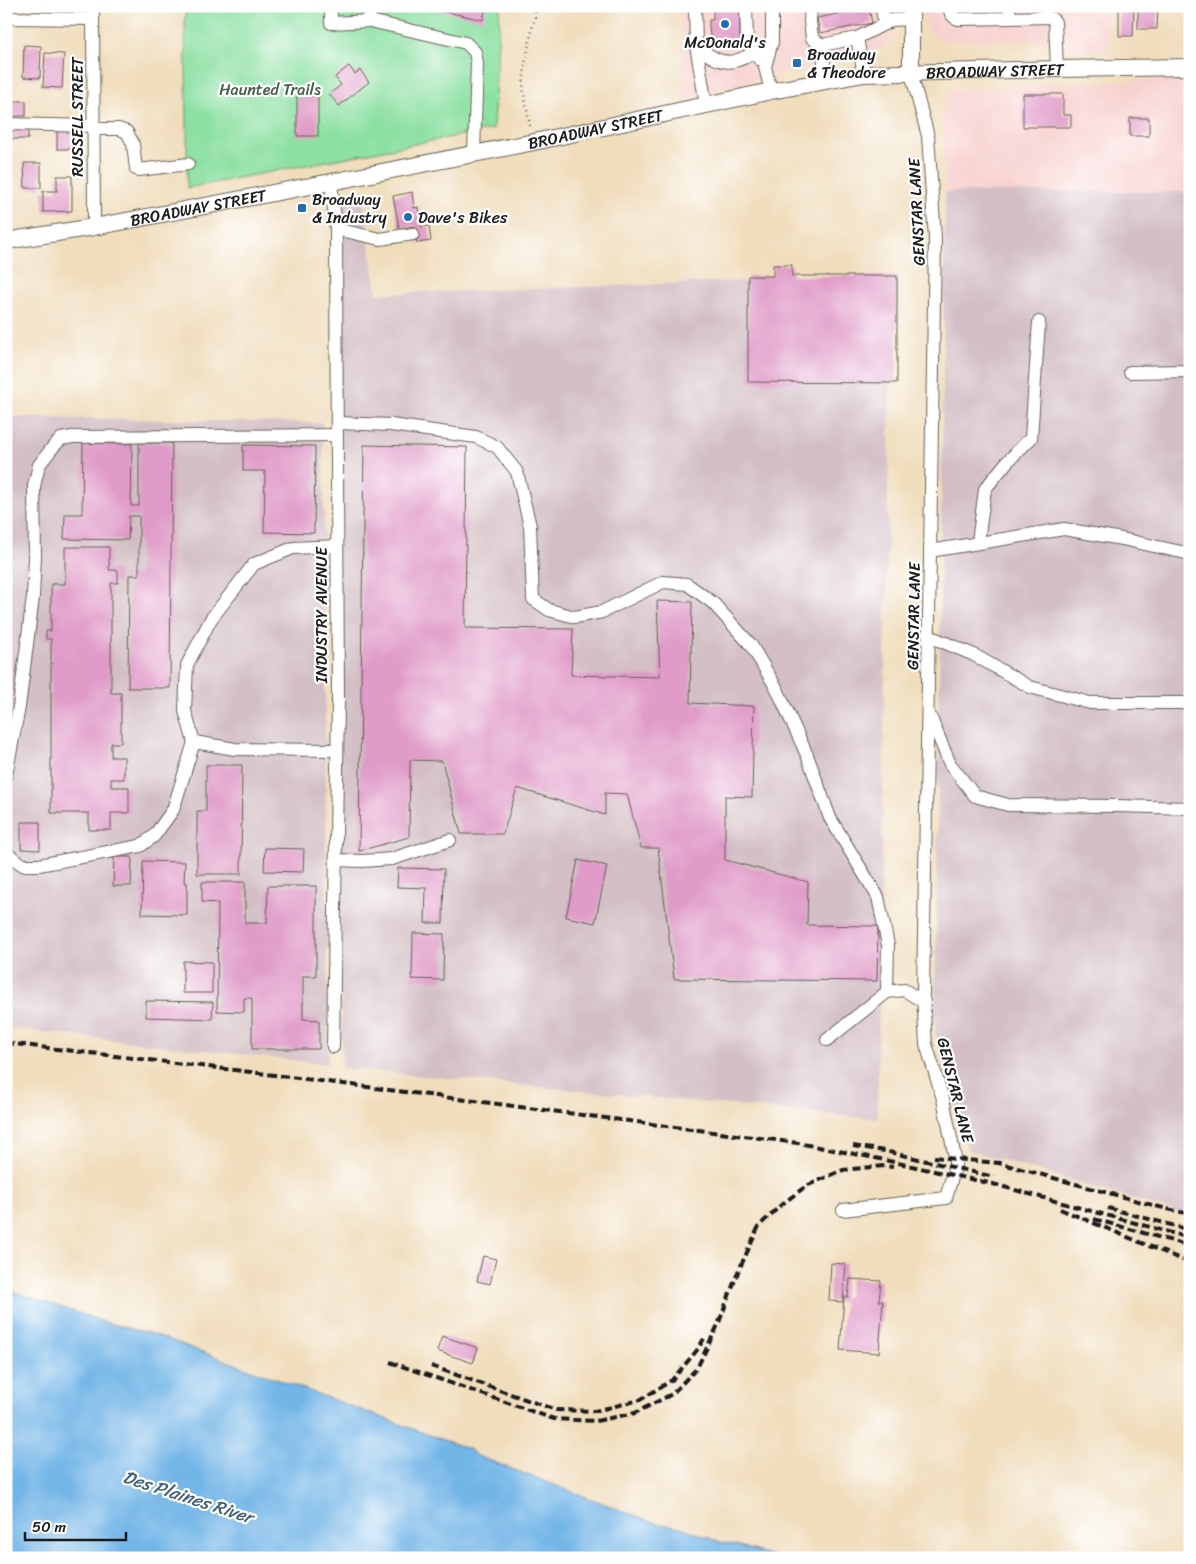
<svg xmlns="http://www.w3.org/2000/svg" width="1196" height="1564" viewBox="0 0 1196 1564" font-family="Sriracha,sans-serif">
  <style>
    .built { fill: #f7d0ce }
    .industrial { fill: #d2bec4 }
    .green { fill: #8ce0a2; stroke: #547e5f }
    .water { fill: #72b5e7; stroke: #476882 }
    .building { fill: #e09bc8 }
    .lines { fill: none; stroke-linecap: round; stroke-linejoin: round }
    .minor-casing { stroke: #666054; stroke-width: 14 }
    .major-casing { stroke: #666054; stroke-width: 18 }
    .path { stroke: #666054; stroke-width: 2.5; stroke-dasharray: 1 4; stroke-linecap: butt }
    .minor { stroke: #fff; stroke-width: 12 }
    .major { stroke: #fff; stroke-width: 16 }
    .rail { stroke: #1c1c1c; stroke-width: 4; stroke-dasharray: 8 4; stroke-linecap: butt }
    .poi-dot { fill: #1f6fb2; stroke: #fff; stroke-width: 2 }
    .labels { text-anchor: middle; stroke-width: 4.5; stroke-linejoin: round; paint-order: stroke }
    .poi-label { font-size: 16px; fill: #1c1c1c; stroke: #fff; text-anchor: start }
    .street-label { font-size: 16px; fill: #1c1c1c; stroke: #fff }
    .park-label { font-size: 16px; fill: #43614b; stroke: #fff }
    .water-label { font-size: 18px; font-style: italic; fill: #436177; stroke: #fff }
  </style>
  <rect width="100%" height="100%" fill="#fff"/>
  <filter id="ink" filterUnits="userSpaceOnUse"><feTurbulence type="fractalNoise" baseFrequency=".02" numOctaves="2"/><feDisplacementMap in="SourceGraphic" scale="10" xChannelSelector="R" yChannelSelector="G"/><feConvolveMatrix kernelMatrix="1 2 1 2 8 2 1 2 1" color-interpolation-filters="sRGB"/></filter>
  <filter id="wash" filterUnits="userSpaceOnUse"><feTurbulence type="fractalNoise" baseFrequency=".0096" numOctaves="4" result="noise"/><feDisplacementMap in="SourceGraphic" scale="20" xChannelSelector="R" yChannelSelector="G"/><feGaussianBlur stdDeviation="1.12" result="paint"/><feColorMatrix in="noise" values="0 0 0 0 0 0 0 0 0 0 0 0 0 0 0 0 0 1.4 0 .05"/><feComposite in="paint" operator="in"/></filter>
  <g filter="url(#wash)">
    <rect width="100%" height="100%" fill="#f0ddbc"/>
    <g class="built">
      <polygon points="680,6 895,6 895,26 892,36 887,43 877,50 683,99"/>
      <polygon points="921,6 1107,6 1108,50 1068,49 1045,42 1029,41 945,41 937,38 928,29"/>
      <polygon points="1190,78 1190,192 945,192 943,110 946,98 952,90"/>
    </g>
    <g class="industrial">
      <polygon points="945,192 1190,192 1190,1216 968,1150 935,1033"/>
      <polygon points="363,200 377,294 892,276 877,1119 342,1068 334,207"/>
      <polygon points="6,417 323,423 328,1064 6,1028"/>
    </g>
    <polygon class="green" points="187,6 500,6 493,129 187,188 187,130 185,18"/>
    <polygon class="water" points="6,1289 108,1323 156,1335 471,1450 475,1455 655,1523 681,1527 720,1542 736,1545 780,1558 6,1558"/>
    <g id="blocks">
      <g class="building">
        <polygon points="420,6 486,6 483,20"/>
        <polygon points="713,6 740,6 740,46 713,46 713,36 710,36 709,27 709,20 713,20"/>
        <polygon points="1138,6 1158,6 1157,29 1138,29"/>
        <polygon points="1119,7 1134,8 1133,36 1119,36"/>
        <polygon points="869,8 872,23 820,33 817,18"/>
        <polygon points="24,45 41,46 40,78 23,77"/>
        <polygon points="6,46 10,47 10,80 6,80"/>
        <polygon points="45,53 64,54 62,88 43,87"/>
        <polygon points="349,66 355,74 360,70 369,82 339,106 329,94 341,85 335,77"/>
        <polygon points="1023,94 1063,94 1063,115 1071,115 1071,127 1023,127"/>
        <rect x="297" y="96" width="21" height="40"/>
        <rect x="13" y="101" width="13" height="15"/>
        <polygon points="6,102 11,102 10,118 6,118"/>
        <rect x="1130" y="118" width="19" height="18"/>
        <rect x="11" y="127" width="17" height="12"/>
        <polygon points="57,129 73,129 72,149 57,149"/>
        <polygon points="24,163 41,163 41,188 25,188"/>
        <polygon points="57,176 72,176 72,211 43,212 43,191 57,191"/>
        <polygon points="412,192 414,208 418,207 421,227 429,226 431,241 417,243 415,226 399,228 393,196"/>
        <polygon points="773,265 792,265 792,276 897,276 897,383 748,382 748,276 773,276"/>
        <polygon points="83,443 132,444 131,506 139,506 139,443 172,443 170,688 128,688 129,575 139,575 139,516 129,516 128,540 64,539 65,514 82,514"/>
        <polygon points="243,445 315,446 314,533 264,532 265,471 243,471"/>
        <polygon points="364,445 467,447 465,628 573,629 571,675 660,677 657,601 692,602 690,703 754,706 752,797 725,796 725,860 808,882 807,925 878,926 877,981 674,979 658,848 641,848 627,794 605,793 605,815 517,788 503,834 461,834 442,761 410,760 409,837 359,851"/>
        <polygon points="65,547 109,547 109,570 118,570 118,583 111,583 111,693 121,693 121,743 111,743 111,757 124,757 124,779 111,779 111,787 129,787 129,813 111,813 111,830 89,830 89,813 51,813 51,639 46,639 46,631 51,631 51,584 65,584"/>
        <polygon points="206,765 242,765 241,874 197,874 197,811 206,811"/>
        <polygon points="21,822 40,822 40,850 21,849"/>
        <polygon points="265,848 304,849 303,872 264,871"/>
        <polygon points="114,857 132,857 131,886 113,886"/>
        <polygon points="578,860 607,866 595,923 566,917"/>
        <polygon points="143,861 185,862 184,882 187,883 187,915 142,914"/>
        <polygon points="398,868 444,869 443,923 425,923 426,888 397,887"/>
        <polygon points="202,882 245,882 245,923 267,923 268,886 316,886 316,976 303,976 303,1019 319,1020 319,1049 252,1049 252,998 244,998 244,1012 217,1011 218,903 202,902"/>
        <polygon points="413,933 444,934 443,980 412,979"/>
        <polygon points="183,961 212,962 212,993 183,993"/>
        <polygon points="146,1001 213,1002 212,1019 146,1017"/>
        <polygon points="483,1256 496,1259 490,1284 477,1281"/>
        <polygon points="831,1263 846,1264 843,1302 829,1301"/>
        <polygon points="850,1279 881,1281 879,1301 883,1301 879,1353 840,1350 844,1297 848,1297"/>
        <polygon points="442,1336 478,1348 473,1363 437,1351"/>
      </g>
    </g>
  </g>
  <g filter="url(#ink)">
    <use href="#blocks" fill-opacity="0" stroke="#666054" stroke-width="1"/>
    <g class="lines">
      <g class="minor-casing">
        <g id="minor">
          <polyline points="93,6 94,227"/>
          <polyline points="331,6 331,23 370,21"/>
          <polyline points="369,6 370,21 466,43 475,52 477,63 474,153"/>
          <polyline points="695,6 696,45 706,105"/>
          <polyline points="746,6 747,42 759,59"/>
          <polyline points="811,6 810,21 812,38 822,45 826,81"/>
          <polyline points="881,6 885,24"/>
          <path d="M949,6C950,13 951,16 958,19L1010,18"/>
          <polyline points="1009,6 1010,18 1047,17 1051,18 1055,22 1057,69"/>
          <polyline points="6,18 93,19"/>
          <path d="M696,45C728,74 740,60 772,42"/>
          <polyline points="822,45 857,38"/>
          <polyline points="864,74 857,38 892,20 911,19"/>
          <polyline points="771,91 765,67 772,42 772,6"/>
          <polyline points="6,124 94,126"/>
          <polyline points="94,129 119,129 127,132 133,144 136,169 139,170 188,164"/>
          <polyline points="331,182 336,229 338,701 333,1047"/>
          <polyline points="336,229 380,239 413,234"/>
          <polyline points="1130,372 1190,371"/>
          <polyline points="337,423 391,425 476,437 497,447 517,472 530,526 533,599 549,610 575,617 602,612 663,582 687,584 713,603 751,645 777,689 807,755 830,818 878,897 888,945 887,992"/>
          <polyline points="978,542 985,489 1007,462 1031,438 1039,322"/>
          <polyline points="930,551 1064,529 1122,539 1190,554"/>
          <polyline points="929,636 974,655 1030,687 1090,703 1190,703"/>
          <polyline points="930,716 950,764 975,796 1008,805 1116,806 1190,808"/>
          <polyline points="337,750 235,749 194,742 185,711 187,665 211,619 254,564 293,548 337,546"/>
          <polyline points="6,775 19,707 33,597 35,557 34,486 39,465 53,447 61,439 72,437 337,435"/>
          <polyline points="6,853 23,865 39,865 140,846 154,836 173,810 194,742"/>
          <polyline points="336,860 362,861 392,859 450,840"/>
          <polyline points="827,1040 887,992 904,990 924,1002"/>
          <polyline points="843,1210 946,1198 955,1167 955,1158 943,1099 926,1044 923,996 935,238 928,136 911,73"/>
        </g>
      </g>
      <g class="major-casing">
        <g id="major">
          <polyline points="911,73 911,6"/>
          <path id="s1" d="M6,241L94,227L331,182L534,142L771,91L864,74L1057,69L1190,67"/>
        </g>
      </g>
      <polyline class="path" points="530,126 523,89 525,64 537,6"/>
      <use href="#minor" class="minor"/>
      <use href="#major" class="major"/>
      <g class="rail">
        <polyline points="6,1043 259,1073 798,1143 880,1159 993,1184 1190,1238"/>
        <polyline points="853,1146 885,1151 994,1177"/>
        <polyline points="934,1157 999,1163 1167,1209 1190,1214"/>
        <polyline points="1108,1208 1190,1230"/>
        <polyline points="1060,1209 1190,1263"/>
        <polyline points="1094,1219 1190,1246"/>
        <polyline points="390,1362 554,1419 596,1421 635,1413 672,1394 697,1368 718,1325 738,1272 759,1226 781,1205 806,1186 843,1170 883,1166 893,1167"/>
        <polyline points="431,1366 556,1410 595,1411 640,1400 672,1380 698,1349 705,1337"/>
      </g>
    </g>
  </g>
  <g class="poi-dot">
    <circle cx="725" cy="24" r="5"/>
    <rect x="792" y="58" width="10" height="10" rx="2.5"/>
    <rect x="297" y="203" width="10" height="10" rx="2.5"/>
    <circle cx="408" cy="217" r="5"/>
  </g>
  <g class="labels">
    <g class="poi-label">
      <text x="725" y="48" text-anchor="middle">McDonald's</text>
      <text x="807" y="60">Broadway<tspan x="807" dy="18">&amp; Theodore</tspan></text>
      <text x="312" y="205">Broadway<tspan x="312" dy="18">&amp; Industry</tspan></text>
      <text x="418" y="223">Dave's Bikes</text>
    </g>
    <g class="street-label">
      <text dy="6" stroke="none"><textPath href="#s1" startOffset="1005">BROADWAY STREET</textPath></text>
      <text transform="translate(77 117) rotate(-90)" y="6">RUSSELL STREET</text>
      <text dy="6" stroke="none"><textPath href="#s1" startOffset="600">BROADWAY STREET</textPath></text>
      <text dy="6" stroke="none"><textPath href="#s1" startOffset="195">BROADWAY STREET</textPath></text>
      <text transform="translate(916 212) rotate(-93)" y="6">GENSTAR LANE</text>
      <text transform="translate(321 615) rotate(-90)" y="6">INDUSTRY AVENUE</text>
      <text transform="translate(913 616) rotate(-89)" y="6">GENSTAR LANE</text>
      <text transform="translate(956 1090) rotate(76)" y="6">GENSTAR LANE</text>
    </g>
    <g class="park-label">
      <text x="270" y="95">Haunted Trails</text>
    </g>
    <g class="water-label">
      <text transform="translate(188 1497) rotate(18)" y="6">Des Plaines River</text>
    </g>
  </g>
  <rect width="1196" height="1564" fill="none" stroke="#fff" stroke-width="25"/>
  <path d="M25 1532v8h101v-8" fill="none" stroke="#1c1c1c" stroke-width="2.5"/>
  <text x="32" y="1532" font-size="15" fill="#1c1c1c" stroke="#ffffff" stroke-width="4" paint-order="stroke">50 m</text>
</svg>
